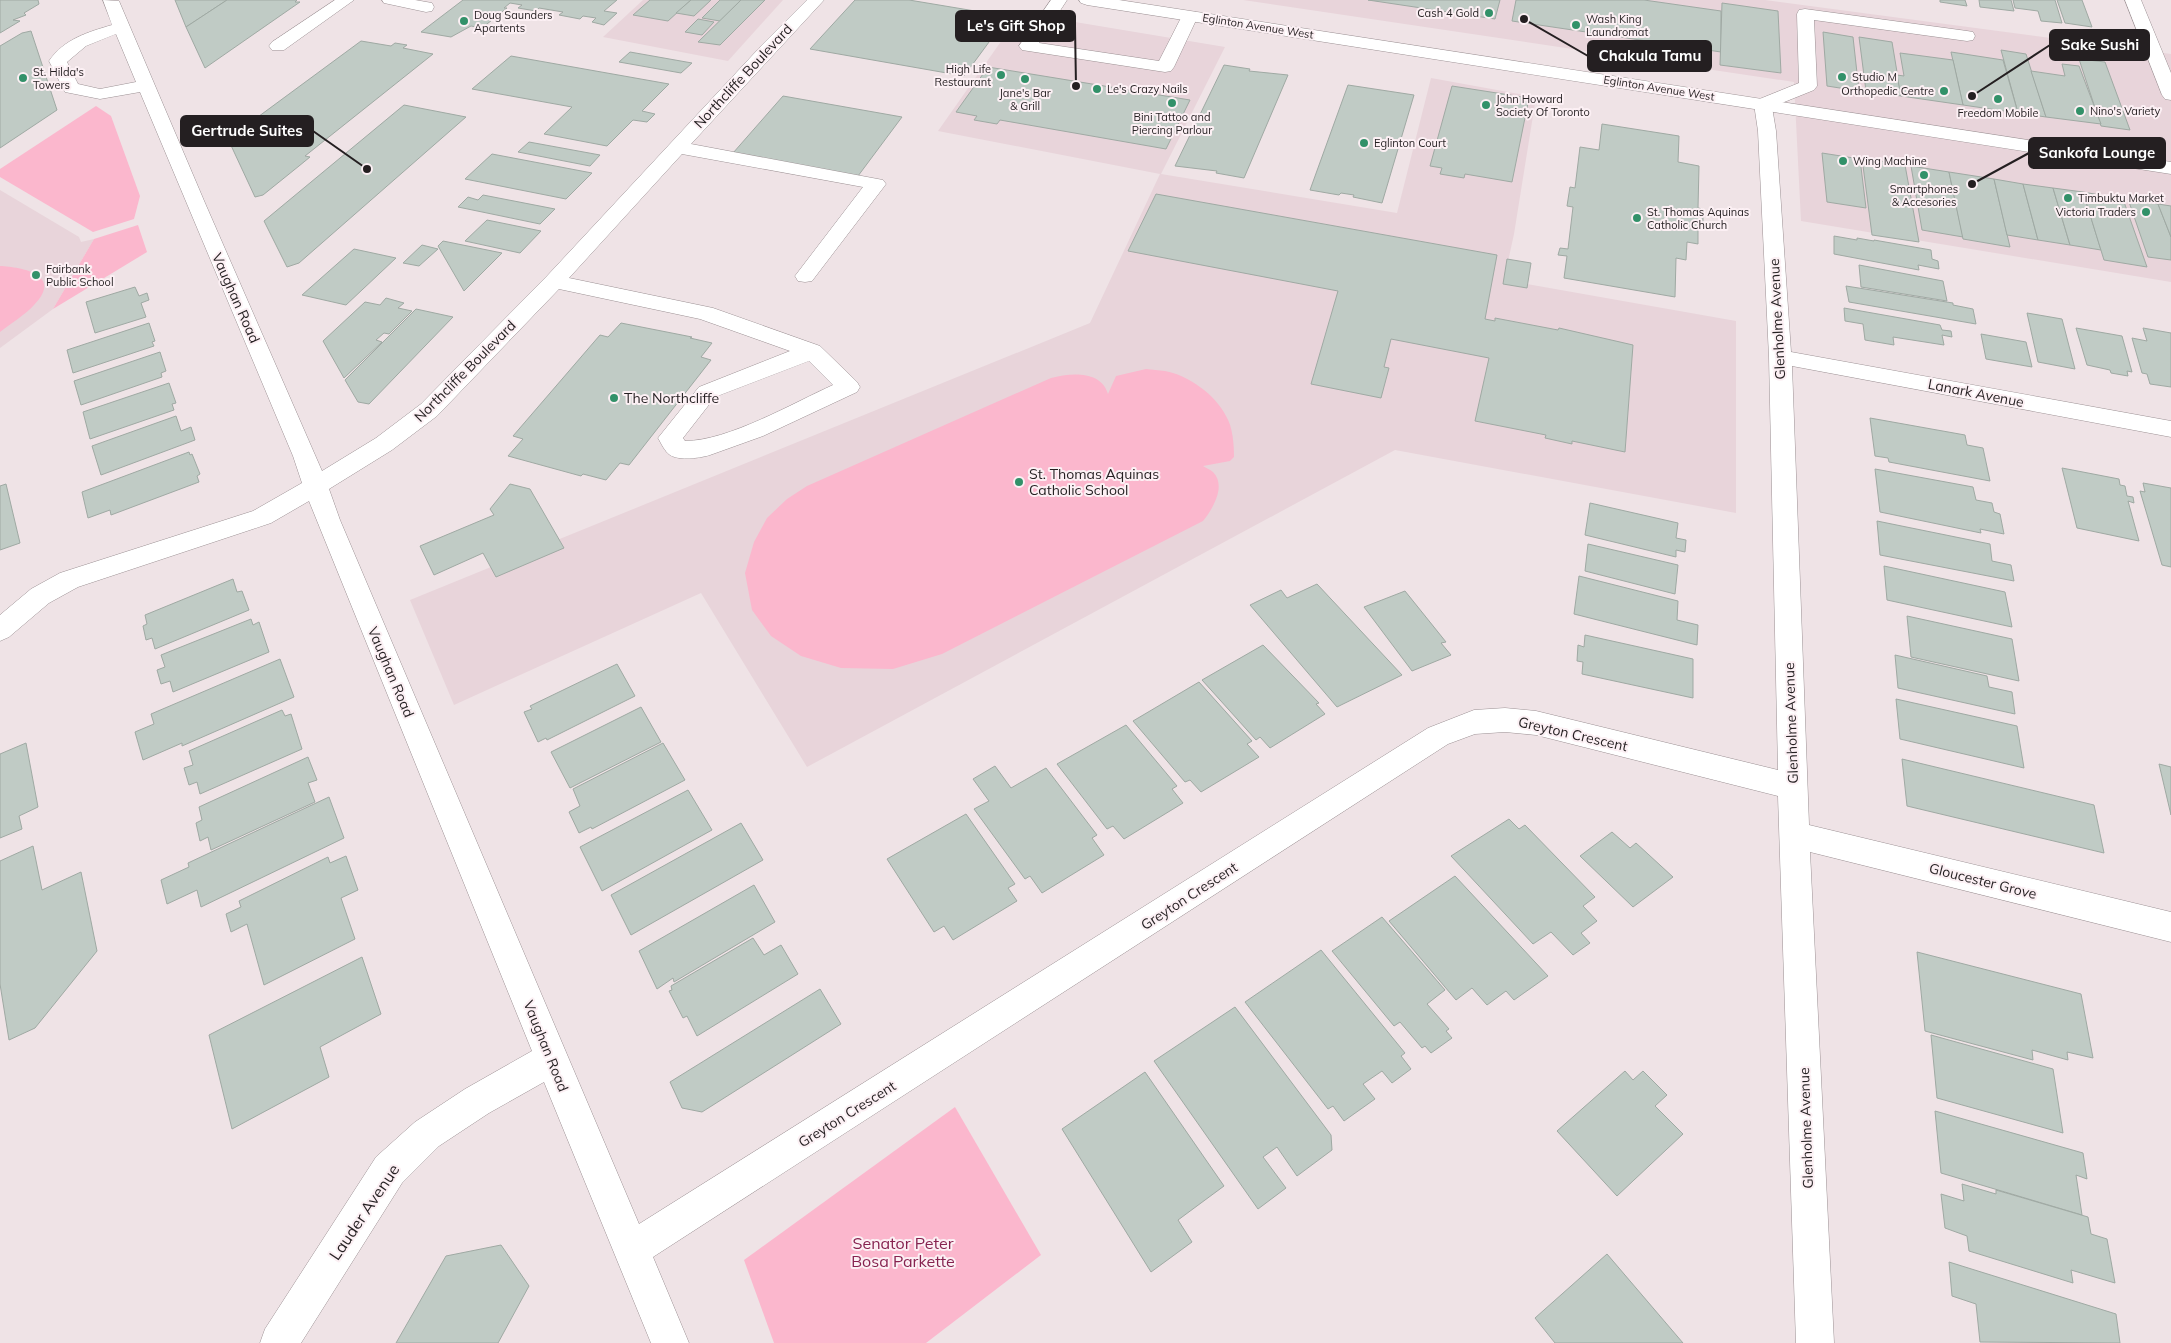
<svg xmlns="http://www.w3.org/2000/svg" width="2171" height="1343" viewBox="0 0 2171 1343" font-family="Mulish,sans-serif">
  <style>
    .built { fill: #e8d4da }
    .green { fill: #fbb7cd }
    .building { fill: #c0cbc5; stroke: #9fa9a3 }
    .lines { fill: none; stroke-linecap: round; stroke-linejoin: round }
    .minor-casing { stroke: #9c9194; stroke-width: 1 }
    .major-casing { stroke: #9c9194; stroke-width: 1 }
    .minor { fill: #fff; fill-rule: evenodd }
    .major { fill: #fff; fill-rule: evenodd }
    .poi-dot { fill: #329169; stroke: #fcf0f4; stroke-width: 2 }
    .labels { text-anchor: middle; stroke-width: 4; stroke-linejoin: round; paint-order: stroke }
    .far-poi-label { font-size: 11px; fill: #241f21; stroke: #fcf0f4; text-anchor: start }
    .far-street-label { font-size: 11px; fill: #241f21; stroke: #fcf0f4 }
    .street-label { font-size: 14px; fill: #241f21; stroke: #fcf0f4 }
    .poi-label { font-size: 14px; fill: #241f21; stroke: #fcf0f4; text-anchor: start }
    .near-street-label { font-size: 16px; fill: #241f21; stroke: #fcf0f4 }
    .near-park-label { font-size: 16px; fill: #86224f; stroke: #fcf0f4 }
    .leader { fill: none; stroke: #241f21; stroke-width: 2 }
    .callout-dot { fill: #241f21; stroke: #fcf0f4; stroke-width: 2 }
    .callout { fill: #241f21; stroke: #241f21; stroke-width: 2 }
    .callout-label { font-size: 15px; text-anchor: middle; font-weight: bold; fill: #fff }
  </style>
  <rect width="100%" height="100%" fill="#efe3e6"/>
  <g class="built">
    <polygon points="643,0 783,0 728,61 603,37"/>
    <polygon points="1243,0 1765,0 2171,54 2171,282 1801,221 1794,82"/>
    <polygon points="1021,13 1225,47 1161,174 1397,213 1431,78 1536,97 1514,234 1504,280 1736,321 1736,513 1395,450 807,767 701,593 454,705 410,600 1090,323 1160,174 938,131"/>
    <polygon points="0,190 79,237 81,242 94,239 53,309 0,348"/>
  </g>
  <g class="green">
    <polygon points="96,106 111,116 140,196 134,219 93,232 0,177 0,169"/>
    <polygon points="138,225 147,252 53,309 94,239"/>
    <path d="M0,266C22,267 64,275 34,305C25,315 11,323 0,332Z"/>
    <path d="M1146,369C1152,370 1159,370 1165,371C1188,375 1216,395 1226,416C1233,427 1234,445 1234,457L1230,461L1203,466C1206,468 1211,470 1213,472C1227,486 1212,510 1203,521L942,654L893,669L841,668L801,656L771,636L752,610L745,573L754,542L767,518L787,499L807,486L1051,378C1070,373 1101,370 1108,394L1116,376Z"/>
    <polygon points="955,1107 1041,1255 926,1343 774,1343 744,1260"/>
  </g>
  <g class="building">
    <polygon points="0,0 38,0 39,4 24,13 26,15 13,20 20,21 0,33"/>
    <polygon points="175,0 227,0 186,27"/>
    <polygon points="227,0 297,0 295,2 300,2 205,68 186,27"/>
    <polygon points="463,0 617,0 604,11 617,13 604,25 592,22 596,18 583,16 580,19 559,15 563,12 539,8 536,11 518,8 522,5 510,3 504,8 507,8 482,28 471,26 451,37 421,32"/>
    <polygon points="650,0 691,0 668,21 633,15"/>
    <polygon points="691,0 711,0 694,16 676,13"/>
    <polygon points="720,0 741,0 720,21 702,18"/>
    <polygon points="741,0 765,0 720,45 698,42"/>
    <polygon points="855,0 909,0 981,12 978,15 1006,19 964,76 810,49"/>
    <polygon points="1368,0 1500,0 1495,19"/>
    <polygon points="1516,0 1644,0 1721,11 1721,52 1512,21"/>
    <polygon points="1940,0 1965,0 1967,6 1940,2"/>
    <polygon points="1979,0 2011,0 2014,11 1980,7"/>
    <polygon points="2013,0 2055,0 2062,23 2041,21 2038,11 2015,8"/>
    <polygon points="2057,0 2082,0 2092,27 2065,23"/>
    <polygon points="1722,3 1778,11 1781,73 1720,65"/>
    <polygon points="698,19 714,22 702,35 685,32"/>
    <polygon points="31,31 57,110 0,148 0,46 22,33"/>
    <polygon points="1823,32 1853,37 1859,91 1827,86"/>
    <polygon points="1859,37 1892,42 1901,96 1866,91"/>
    <polygon points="361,41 391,46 395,43 407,45 403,48 433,54 305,156 310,157 299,166 263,195 255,197 228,139"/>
    <polygon points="2001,50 2026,54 2046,117 2018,113"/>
    <polygon points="630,52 692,63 681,73 619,62"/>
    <polygon points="1951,52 2003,60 2018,113 1963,105"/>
    <polygon points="1900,53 1953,60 1963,105 1901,96 1897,75 1904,76"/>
    <polygon points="511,56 669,84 642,111 655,114 647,122 633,120 607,146 544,134 572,107 472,89"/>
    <polygon points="2079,59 2105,62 2130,130 2101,126"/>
    <polygon points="2062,64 2079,66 2101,124 2046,117 2031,71 2065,76"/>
    <polygon points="1224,65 1250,69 1249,71 1288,75 1244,178 1216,173 1217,171 1175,166"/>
    <polygon points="988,67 1190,100 1166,149 1000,120 997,124 974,120 977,116 956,112"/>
    <polygon points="1348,85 1414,95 1382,203 1353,197 1354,195 1341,193 1339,195 1310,190"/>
    <polygon points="1452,86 1529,98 1512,182 1465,174 1464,178 1440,174 1442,168 1430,166"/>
    <polygon points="783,96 902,117 858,176 733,153"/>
    <polygon points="404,105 466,117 299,263 287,267 264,221"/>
    <polygon points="1602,124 1679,136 1678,162 1699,166 1698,208 1703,209 1703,228 1698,227 1698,244 1687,242 1686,260 1676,258 1675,297 1564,278 1567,256 1558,255 1560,248 1568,249 1573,207 1567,206 1570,187 1575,188 1580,147 1599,150"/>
    <polygon points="529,142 600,155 590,166 518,152"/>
    <polygon points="1822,153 1860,159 1866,208 1827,202"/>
    <polygon points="492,154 592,173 566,199 465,179"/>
    <polygon points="1862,158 1905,165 1919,242 1872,235"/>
    <polygon points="1911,166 1949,172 1963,237 1922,230"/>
    <polygon points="1949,172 1994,179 2010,247 1963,239"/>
    <polygon points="1994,179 2023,184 2038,240 2007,235"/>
    <polygon points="2023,184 2053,188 2070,245 2038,240"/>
    <polygon points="2053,188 2083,192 2101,250 2070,245"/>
    <polygon points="2083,192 2123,199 2147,267 2104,260"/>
    <polygon points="1156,194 1497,255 1485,319 1495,321 1495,318 1558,330 1559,328 1633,345 1625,452 1572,441 1572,444 1545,438 1546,435 1475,421 1489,358 1391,339 1384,367 1389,368 1381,398 1311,384 1338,291 1128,251"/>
    <polygon points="483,195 555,209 540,224 458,207 468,197 478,200"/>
    <polygon points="2128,199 2158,204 2171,237 2171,260 2148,257"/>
    <polygon points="2158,204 2171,206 2171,237"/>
    <polygon points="487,220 541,231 520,253 465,241"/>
    <polygon points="1834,236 1857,240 1857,238 1874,241 1874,240 1931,250 1932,259 1938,261 1939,269 1918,265 1919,270 1834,254"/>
    <polygon points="443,241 502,253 464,291 438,246"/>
    <polygon points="422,245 438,249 419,266 403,263"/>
    <polygon points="354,249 396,258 346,305 302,295"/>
    <polygon points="1507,259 1531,263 1527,288 1503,284"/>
    <polygon points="1859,265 1943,281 1947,301 1861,287"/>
    <polygon points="1846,286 1953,303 1953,305 1973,309 1976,324 1849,302"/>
    <polygon points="135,287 139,296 147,293 149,300 141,303 146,317 95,333 86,302"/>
    <polygon points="386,298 404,303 398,308 412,311 389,334 384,333 376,340 382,342 344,378 323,341 365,302 380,305"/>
    <polygon points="1844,308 1940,325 1942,330 1951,331 1952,337 1942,335 1944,345 1893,337 1894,345 1865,340 1863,324 1845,321"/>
    <polygon points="416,309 453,317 369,404 358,402 345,380"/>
    <polygon points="2027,313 2062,319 2075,369 2038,362"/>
    <polygon points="149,323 155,341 152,342 154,346 73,373 67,350"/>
    <polygon points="621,323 692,337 690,338 712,343 701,357 711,360 629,465 620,463 606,480 583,474 581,476 508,456 523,439 513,436 600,335 608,337"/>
    <polygon points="2076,328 2122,336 2132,372 2127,371 2128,376 2111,373 2110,370 2087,365"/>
    <polygon points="2143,328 2171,333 2171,387 2150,384 2147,374 2142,373 2132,338 2147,341"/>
    <polygon points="1981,334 2026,342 2032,367 1986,359"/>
    <polygon points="160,352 166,371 161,373 162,377 81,405 74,381"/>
    <polygon points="169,383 176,403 172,404 174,410 90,439 83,412"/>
    <polygon points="176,416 181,431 191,427 195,440 101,475 92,446"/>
    <polygon points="1870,418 1965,435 1967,445 1983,448 1990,481 1889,462 1888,458 1875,456"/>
    <polygon points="189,452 190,455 192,454 200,474 197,476 199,482 111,515 110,510 88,518 82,492"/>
    <polygon points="2062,468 2119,479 2120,485 2125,486 2127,496 2133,497 2134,503 2128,501 2139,541 2077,528"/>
    <polygon points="1875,469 1973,487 1976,500 1992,503 1994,512 2000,514 2004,534 1980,529 1981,533 1880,512"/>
    <polygon points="2143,483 2171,488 2171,567 2162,565 2140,491 2145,492"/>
    <polygon points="6,484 20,543 0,550 0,486"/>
    <polygon points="510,484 530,489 564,548 496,577 483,553 434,575 420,546 494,515 490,509"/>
    <polygon points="1590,503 1678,523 1676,538 1686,540 1685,552 1676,550 1676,557 1585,535"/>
    <polygon points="1877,521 1990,544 1992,561 2011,565 2014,581 1880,555"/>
    <polygon points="1588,544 1678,565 1675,594 1585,571"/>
    <polygon points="1884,566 2005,592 2012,627 1887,600"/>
    <polygon points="1579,576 1678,601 1677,620 1698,625 1697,645 1574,614"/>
    <polygon points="233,579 237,592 242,591 249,610 155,649 152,638 146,640 143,626 147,624 145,615"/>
    <polygon points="1317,584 1402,675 1337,707 1250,605 1281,590 1287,598"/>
    <polygon points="1405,591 1446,642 1441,643 1451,655 1412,671 1364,607"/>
    <polygon points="1907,616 2012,639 2019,681 1911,657"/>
    <polygon points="251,619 253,625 259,622 269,652 173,692 170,681 161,684 157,670 165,667 161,655"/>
    <polygon points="1585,635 1693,659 1693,698 1582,674 1583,662 1577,661 1578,645 1584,647"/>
    <polygon points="1263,645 1319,703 1316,704 1325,714 1270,748 1260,737 1256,740 1202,680"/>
    <polygon points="1895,655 1987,676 1989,687 2012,692 2015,714 1898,688"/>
    <polygon points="280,659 294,697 182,746 182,743 143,760 135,732 154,724 151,714"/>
    <polygon points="617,664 635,696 547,740 546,738 538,742 524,712 532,709 530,706"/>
    <polygon points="1199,682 1252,741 1247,744 1259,757 1201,792 1190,780 1185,782 1133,721"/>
    <polygon points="1896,699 2017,726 2024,768 1900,739"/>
    <polygon points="641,707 661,742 570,788 551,752"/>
    <polygon points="282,710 285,716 291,714 302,749 200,794 197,782 189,785 184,768 193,765 189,751"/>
    <polygon points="1126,725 1177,786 1172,789 1183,803 1124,839 1113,826 1107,829 1057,764"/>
    <polygon points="26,743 38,807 19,816 22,829 0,838 0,754"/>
    <polygon points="663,743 685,780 592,829 591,827 579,833 569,812 580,806 573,789"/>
    <polygon points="308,757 317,780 308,783 315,802 211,850 208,837 200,841 196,823 202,820 199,807"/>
    <polygon points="1902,759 2094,805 2104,853 1907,806"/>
    <polygon points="2159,764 2171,767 2171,815"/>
    <polygon points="995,766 1011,788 1046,768 1097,835 1092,838 1104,855 1042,893 1030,876 1025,879 974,809 989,801 973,779"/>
    <polygon points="688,790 712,830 602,891 580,847"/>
    <polygon points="329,797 344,838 201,907 197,890 167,904 161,880 189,867 188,863"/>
    <polygon points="966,814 1015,884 1008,888 1017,901 953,940 944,926 934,932 887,859"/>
    <polygon points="1509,819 1519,829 1525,825 1595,897 1583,906 1597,921 1581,933 1590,943 1573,955 1551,932 1533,944 1451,856"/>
    <polygon points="741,823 763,860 631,935 611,895"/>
    <polygon points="1612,832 1630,848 1636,843 1673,877 1633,907 1580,856"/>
    <polygon points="33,846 42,890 81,872 97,951 35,1028 9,1040 0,984 0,861"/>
    <polygon points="346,856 358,890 341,898 355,939 264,985 247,924 231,932 226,914 241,907 239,901 328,857 330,863"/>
    <polygon points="1455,876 1548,976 1514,1000 1506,991 1487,1005 1472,988 1456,1000 1389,921"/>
    <polygon points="754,885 775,922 674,982 673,978 657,989 639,951"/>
    <polygon points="1382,917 1445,990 1427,1004 1449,1029 1446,1031 1452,1038 1431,1053 1425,1046 1422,1048 1400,1022 1394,1026 1332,951"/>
    <polygon points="753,938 764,955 781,945 798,974 697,1036 687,1016 683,1018 669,991 672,990 671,986"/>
    <polygon points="1321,950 1405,1053 1401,1056 1411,1069 1392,1083 1382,1071 1363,1084 1375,1099 1344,1121 1333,1106 1328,1109 1245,1002"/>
    <polygon points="1917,952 2081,994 2093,1058 2067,1052 2068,1060 2032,1050 2033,1060 1925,1031"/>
    <polygon points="362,957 381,1014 320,1047 329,1077 232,1129 209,1035"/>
    <polygon points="820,989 841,1024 702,1112 682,1108 670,1082"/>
    <polygon points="1235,1007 1331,1135 1332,1150 1297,1176 1277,1147 1263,1157 1286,1188 1258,1209 1154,1061"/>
    <polygon points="1931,1035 2053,1069 2063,1133 1937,1098"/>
    <polygon points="1625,1071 1633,1080 1643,1071 1667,1095 1655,1106 1683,1134 1617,1196 1557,1131"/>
    <polygon points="1145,1072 1224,1186 1178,1220 1192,1242 1151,1272 1062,1129"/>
    <polygon points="1935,1111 2083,1153 2087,1179 2076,1175 2082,1215 1941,1173"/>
    <polygon points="1962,1184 1996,1194 1996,1190 2088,1217 2091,1234 2107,1239 2115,1283 2071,1270 2073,1283 1969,1251 1967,1236 1945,1228 1941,1194 1964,1201"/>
    <polygon points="501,1245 529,1286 498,1343 396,1343 446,1256"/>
    <polygon points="1607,1254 1683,1343 1555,1343 1535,1318"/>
    <polygon points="1949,1262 2116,1314 2120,1343 1980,1342 1976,1304 1952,1296"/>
  </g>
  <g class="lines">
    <g class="minor-casing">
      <g id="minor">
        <path d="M103,0L119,1L205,203L322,471L376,438L421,404L547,276L762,45L807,0H824L691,144L883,180L886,184L883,188L812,281L805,282L798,281L795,276L863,187L682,154L569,278L713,308L820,346L857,382L860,387L857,392L763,436L710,455C701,458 679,461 670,455C665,452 661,443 658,438L699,387L790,351L700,319L559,289L437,416L392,450L329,489L340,520L639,1224L1428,728L1474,710L1505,708L1536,711L1778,770L1769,357L1758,131L1754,104L1757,100L1799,83L1797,14L1799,10L1805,9L1967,31L1973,32L1975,36L1973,40L1967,41L1814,20L1817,86L1814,90L1772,107L1776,131L1791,352L2171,421V437L1792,366L1809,825L2171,912V942L1810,852L1834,1343H1796L1778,796L1536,735L1505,732L1475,734L1448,744L653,1257L689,1343H651L544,1082L489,1113L439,1146L402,1183L301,1343H260L265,1329L376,1157L415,1122L465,1089L532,1051L309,501L271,523L78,587L49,603L9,637L0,641V615L31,589L60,573L253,511L302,483L293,456L140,92L100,99L65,92L49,61C64,39 88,32 112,25ZM116,34L136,82L100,89L78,84L67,62L86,46ZM809,361L833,385C793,403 728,441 685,441L683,438L715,397Z"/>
        <polygon points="335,0 354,0 284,50 272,50 269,46 272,42"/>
        <polygon points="382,0 415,0 432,3 434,7 432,11 426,12 384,3"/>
        <polygon points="1051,0 1067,0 1039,43 1159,61 1184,12 1196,12 1198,16 1174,67 1171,71 1165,72 1022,50 1019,46"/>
        <polygon points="2125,0 2141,0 2171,73 2171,100 2165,99 2162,95"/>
      </g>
    </g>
    <g class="major-casing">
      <polygon id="major" points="1079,0 1119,0 2171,162 2171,174 1087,5 1081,3"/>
    </g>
    <use href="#minor" class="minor"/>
    <use href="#major" class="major"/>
  </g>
  <g class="poi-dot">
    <circle cx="1489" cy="13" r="5"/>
    <circle cx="464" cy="21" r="5"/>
    <circle cx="1576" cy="25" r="5"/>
    <circle cx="1001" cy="75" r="5"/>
    <circle cx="1842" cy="77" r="5"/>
    <circle cx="23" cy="78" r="5"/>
    <circle cx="1025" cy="79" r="5"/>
    <circle cx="1097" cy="89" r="5"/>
    <circle cx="1944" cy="91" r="5"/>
    <circle cx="1998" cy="99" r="5"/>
    <circle cx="1172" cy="103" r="5"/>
    <circle cx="1486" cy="105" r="5"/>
    <circle cx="2080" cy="111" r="5"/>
    <circle cx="1364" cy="143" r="5"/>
    <circle cx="1843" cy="161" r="5"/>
    <circle cx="1924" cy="175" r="5"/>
    <circle cx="2068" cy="198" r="5"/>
    <circle cx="2146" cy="212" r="5"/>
    <circle cx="1637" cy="218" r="5"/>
    <circle cx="36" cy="275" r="5"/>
    <circle cx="614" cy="398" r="5"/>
    <circle cx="1019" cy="482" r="5"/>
  </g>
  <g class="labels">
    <g class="far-poi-label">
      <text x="1479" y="17" text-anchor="end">Cash 4 Gold</text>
      <text x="474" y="19">Doug Saunders<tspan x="474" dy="13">Apartents</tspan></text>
      <text x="1586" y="23">Wash King<tspan x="1586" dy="13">Laundromat</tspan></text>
      <text x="991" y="73" text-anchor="end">High Life<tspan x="991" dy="13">Restaurant</tspan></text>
      <text x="33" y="76">St. Hilda's<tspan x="33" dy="13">Towers</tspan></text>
      <text x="1852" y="81">Studio M</text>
      <text x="1107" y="93">Le's Crazy Nails</text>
      <text x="1934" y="95" text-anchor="end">Orthopedic Centre</text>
      <text x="1025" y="97" text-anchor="middle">Jane's Bar<tspan x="1025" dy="13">&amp; Grill</tspan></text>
      <text x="1496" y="103">John Howard<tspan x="1496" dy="13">Society Of Toronto</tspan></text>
      <text x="2090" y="115">Nino's Variety</text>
      <text x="1998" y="117" text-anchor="middle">Freedom Mobile</text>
      <text x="1172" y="121" text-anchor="middle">Bini Tattoo and<tspan x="1172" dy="13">Piercing Parlour</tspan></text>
      <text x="1374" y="147">Eglinton Court</text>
      <text x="1853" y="165">Wing Machine</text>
      <text x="1924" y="193" text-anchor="middle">Smartphones<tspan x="1924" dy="13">&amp; Accesories</tspan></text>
      <text x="2078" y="202">Timbuktu Market</text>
      <text x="1647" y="216">St. Thomas Aquinas<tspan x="1647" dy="13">Catholic Church</tspan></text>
      <text x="2136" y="216" text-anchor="end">Victoria Traders</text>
      <text x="46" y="273">Fairbank<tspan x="46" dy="13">Public School</tspan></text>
    </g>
    <g class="far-street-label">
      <text transform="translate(1258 26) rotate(9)" y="4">Eglinton Avenue West</text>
      <text transform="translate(1659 88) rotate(9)" y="4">Eglinton Avenue West</text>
    </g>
    <g class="street-label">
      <text transform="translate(743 76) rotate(-47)" y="5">Northcliffe Boulevard</text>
      <text transform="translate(236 298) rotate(66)" y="5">Vaughan Road</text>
      <text transform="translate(1777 319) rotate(-93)" y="5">Glenholme Avenue</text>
      <text transform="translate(465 371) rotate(-45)" y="5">Northcliffe Boulevard</text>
      <text transform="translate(1976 393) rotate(11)" y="5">Lanark Avenue</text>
      <text transform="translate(391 672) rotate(67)" y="5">Vaughan Road</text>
      <text transform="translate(1791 723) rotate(-92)" y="5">Glenholme Avenue</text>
      <text transform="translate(1573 734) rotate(13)" y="5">Greyton Crescent</text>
      <text transform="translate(1983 881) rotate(14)" y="5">Gloucester Grove</text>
      <text transform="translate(1189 896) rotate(-33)" y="5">Greyton Crescent</text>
      <text transform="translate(546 1046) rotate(68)" y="5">Vaughan Road</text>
      <text transform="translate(847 1114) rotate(-32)" y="5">Greyton Crescent</text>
      <text transform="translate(1806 1128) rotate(-92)" y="5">Glenholme Avenue</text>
    </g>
    <g class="poi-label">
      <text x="624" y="403">The Northcliffe</text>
      <text x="1029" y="479">St. Thomas Aquinas<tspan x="1029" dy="16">Catholic School</tspan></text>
    </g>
    <g class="near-street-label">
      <text transform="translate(364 1212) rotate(-56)" y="6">Lauder Avenue</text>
    </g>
    <g class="near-park-label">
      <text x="903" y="1249">Senator Peter<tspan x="903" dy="18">Bosa Parkette</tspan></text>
    </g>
  </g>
  <path class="leader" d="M1076 86L1075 26M1972 96L2050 45M1524 19L1588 56M367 169L313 131M1972 184L2029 153"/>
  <g class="callout-dot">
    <circle cx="1076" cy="86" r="5"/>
    <circle cx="1972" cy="96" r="5"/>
    <circle cx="1524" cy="19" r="5"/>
    <circle cx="367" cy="169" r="5"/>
    <circle cx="1972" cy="184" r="5"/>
  </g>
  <g class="callout">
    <rect x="956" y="11" width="119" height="30" rx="5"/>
    <rect x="2050" y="30" width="99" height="30" rx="5"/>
    <rect x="1588" y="41" width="123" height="30" rx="5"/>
    <rect x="181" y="116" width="132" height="30" rx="5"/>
    <rect x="2029" y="138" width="136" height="30" rx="5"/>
  </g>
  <g class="callout-label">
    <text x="1016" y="31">Le's Gift Shop</text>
    <text x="2100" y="50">Sake Sushi</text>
    <text x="1650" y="61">Chakula Tamu</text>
    <text x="247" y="136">Gertrude Suites</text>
    <text x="2097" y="158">Sankofa Lounge</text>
  </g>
</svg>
